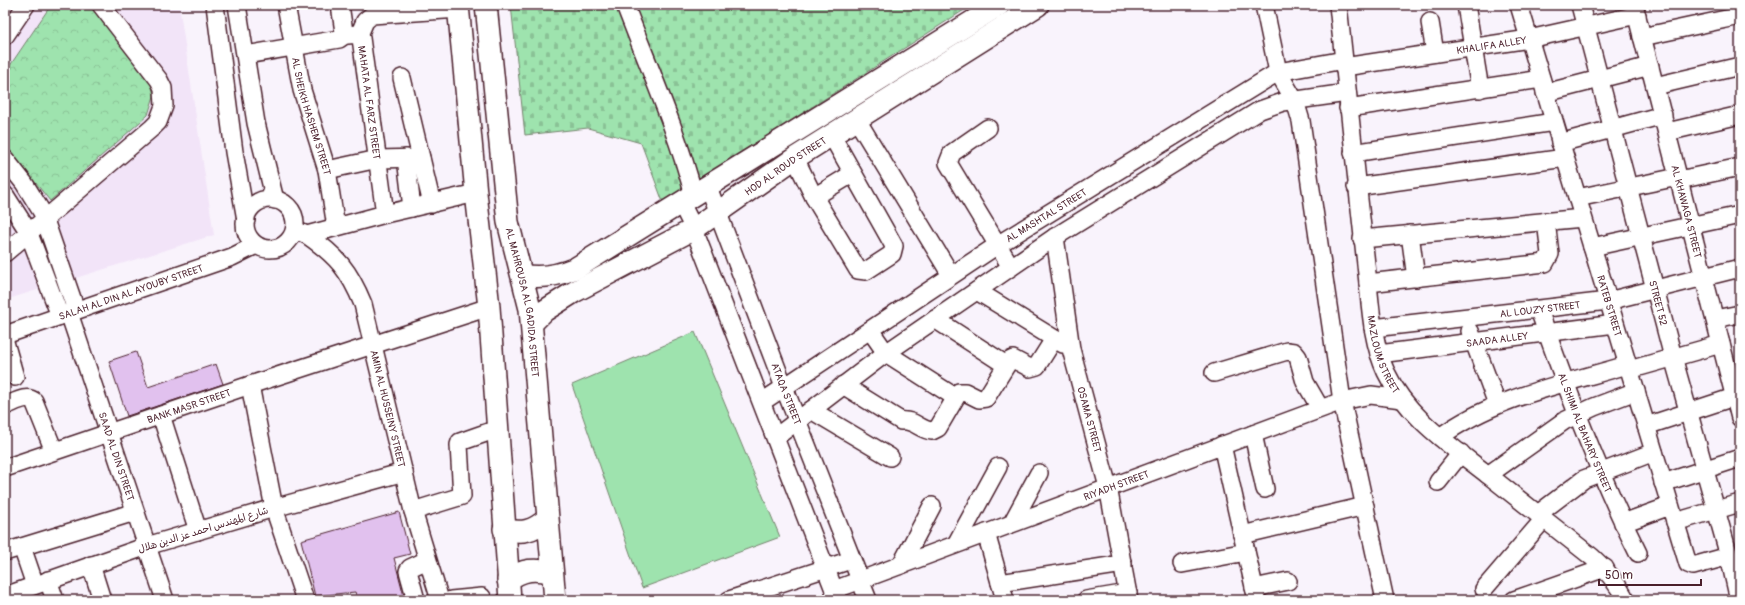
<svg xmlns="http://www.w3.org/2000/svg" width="1745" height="605" viewBox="0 0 1745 605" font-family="Pangolin,'Playpen Sans Arabic',sans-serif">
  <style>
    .built { fill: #f2e4f8 }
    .grass { fill: #9ee3ae; stroke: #74816c }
    .cemetery { fill: url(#cemetery-stones); stroke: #74816c }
    .park { fill: url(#park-crowns); stroke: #74816c }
    .building { fill: #e1c1ee; stroke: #4a1f2b }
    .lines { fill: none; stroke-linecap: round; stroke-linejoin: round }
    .minor-casing { stroke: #4a1f2b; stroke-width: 20 }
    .major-casing { stroke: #4a1f2b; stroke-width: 24 }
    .minor { stroke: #fff; stroke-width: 17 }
    .major { stroke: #fff; stroke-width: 21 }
    .labels { text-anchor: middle; stroke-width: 3; stroke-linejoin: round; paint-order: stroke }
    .street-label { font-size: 10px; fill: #4a1f2b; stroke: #fff }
  </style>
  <defs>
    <pattern id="cemetery-stones" width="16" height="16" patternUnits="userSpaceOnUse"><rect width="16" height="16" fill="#9ee3ae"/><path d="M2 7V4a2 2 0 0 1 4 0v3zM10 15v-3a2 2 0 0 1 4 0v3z" fill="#8ac296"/></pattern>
    <pattern id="park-crowns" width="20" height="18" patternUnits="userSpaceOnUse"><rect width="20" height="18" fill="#9ee3ae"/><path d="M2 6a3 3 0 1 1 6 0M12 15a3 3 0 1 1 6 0" fill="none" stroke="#8ac296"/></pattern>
  </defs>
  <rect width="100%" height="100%" fill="#f9f3fc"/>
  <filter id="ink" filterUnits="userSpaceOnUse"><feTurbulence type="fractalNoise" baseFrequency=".025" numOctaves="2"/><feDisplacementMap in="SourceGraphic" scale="8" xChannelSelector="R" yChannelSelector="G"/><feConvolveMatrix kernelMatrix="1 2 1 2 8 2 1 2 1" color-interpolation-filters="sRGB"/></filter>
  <g filter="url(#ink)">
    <polygon class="built" points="5,5 179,5 214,235 5,300"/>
    <polygon class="grass" points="695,332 780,537 642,588 572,385"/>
    <polygon class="cemetery" points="511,5 972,5 663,202 641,143 588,128 525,135"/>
    <polygon class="park" points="51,5 89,5 150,78 154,96 148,115 50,201 5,144 5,73"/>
    <g class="building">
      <polygon points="136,352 148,387 216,364 223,384 127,416 109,361"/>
      <polygon points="399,512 410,554 394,558 405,600 358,600 355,592 315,596 301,540"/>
    </g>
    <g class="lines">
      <g class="minor-casing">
        <g id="minor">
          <polyline points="215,5 234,152 246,220"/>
          <polyline points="237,5 256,123 275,200"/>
          <path id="s1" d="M286,5L302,90L327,170L336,227"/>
          <path id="s2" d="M340,5L344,32L348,35L357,34L361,38L385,214"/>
          <path d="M625,5C649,68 677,130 694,196"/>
          <polyline points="1264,5 1278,72 1295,101 1301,121 1342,401 1385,600"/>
          <path id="s3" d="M1338,5L1368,283C1371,313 1373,344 1386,372C1408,419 1453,447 1492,478C1525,504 1559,531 1592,557C1606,569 1617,583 1626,600"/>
          <polyline points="1466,5 1480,89"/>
          <path id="s4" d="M1519,5L1688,564L1693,566L1729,556"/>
          <path id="s5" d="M1580,5L1673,357L1729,556L1739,600"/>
          <path id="s6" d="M1634,5L1740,418"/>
          <polyline points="1430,22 1435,53"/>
          <polyline points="359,35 365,21 372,15 459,9"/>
          <polyline points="5,36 26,5"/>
          <polyline points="1642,37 1740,16"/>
          <polyline points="246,55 339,39 346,34"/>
          <path id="s7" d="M1344,67L1529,39L1637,15"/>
          <polyline points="402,78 432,204"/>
          <polyline points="1655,86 1740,66"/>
          <polyline points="1545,93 1650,66"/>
          <polyline points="1348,108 1541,79"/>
          <polyline points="857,120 951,275"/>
          <polyline points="988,128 952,153 948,163 1011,267"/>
          <polyline points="1667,132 1740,115"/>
          <polyline points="1560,143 1663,115"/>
          <polyline points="1353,153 1554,122"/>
          <polyline points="406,158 412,208"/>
          <polyline points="795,158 814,197 858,270 866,271 892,254 894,246 832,136"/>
          <polyline points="5,159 24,183 45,217 45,220 76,310"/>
          <polyline points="327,170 378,159 421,158"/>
          <polyline points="1679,180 1740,167"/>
          <path id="s8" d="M708,187L784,387L868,600"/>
          <polyline points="1356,187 1565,158"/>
          <polyline points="5,195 28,231 60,316"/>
          <polyline points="814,197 852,174"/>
          <polyline points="1577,198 1678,177"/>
          <circle cx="270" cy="224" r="25"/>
          <polyline points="681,203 694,229 838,600"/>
          <polyline points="295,230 307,235 385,214 476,193"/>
          <polyline points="1410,234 1416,278"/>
          <path id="s9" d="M307,235C337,256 349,270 363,304L413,511L440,600"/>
          <path id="s10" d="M1055,237L1071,349L1108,487L1129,600"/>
          <polyline points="1362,239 1583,218"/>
          <polyline points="1592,247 1740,215"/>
          <polyline points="5,253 152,128 158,122 164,106 163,88 159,80 101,5"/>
          <polyline points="1368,283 1545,263 1550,254 1546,221"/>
          <polyline points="977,291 1063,344"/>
          <path id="s11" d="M1539,310C1568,393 1599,475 1638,553"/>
          <path id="s12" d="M69,313L165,600"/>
          <polyline points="935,319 1006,365"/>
          <polyline points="1715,319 1740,314"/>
          <path id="s13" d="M1373,328L1608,301L1740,268"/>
          <polyline points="870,330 886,353 955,397"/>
          <polyline points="1470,331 1497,404"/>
          <path id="s14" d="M5,335L232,257L256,245"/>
          <polyline points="5,342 15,377"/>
          <path id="s15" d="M1379,354L1615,324"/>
          <polyline points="1629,370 1721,344"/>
          <polyline points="1214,373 1287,351 1294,352 1298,357 1305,382 1320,408"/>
          <polyline points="250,385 274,508 305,600"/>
          <path d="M843,385L901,421C914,419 920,430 932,431L938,428L959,392H965L979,399L986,398L1009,361L1013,359L1030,368L1037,366L1054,339"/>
          <path id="s16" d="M762,402L999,244L1278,72L1344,60"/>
          <path d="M5,406C14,403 26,394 34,401L54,451"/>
          <polyline points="811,410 890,457"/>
          <polyline points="161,415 198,531"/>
          <polyline points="1646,426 1734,397"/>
          <polyline points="1253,434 1265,489"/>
          <polyline points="776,437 886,353 1055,237 1260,110 1283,102 1347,93"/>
          <path d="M1440,437C1494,397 1564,384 1627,365"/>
          <polyline points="1222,445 1257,600"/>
          <path id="s17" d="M5,468L250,385L489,307"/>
          <polyline points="1488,475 1564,421 1594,407 1636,391"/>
          <polyline points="1438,482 1461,453"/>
          <polyline points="1663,483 1740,458"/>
          <polyline points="413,511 462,496 459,445 460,442 497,429"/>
          <polyline points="1538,514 1584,479 1654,452"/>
          <polyline points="1675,522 1740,503"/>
          <polyline points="1012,523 1039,473"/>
          <polyline points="1623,523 1670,506"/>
          <polyline points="986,533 1005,600"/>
          <polyline points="1242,535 1365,506"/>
          <polyline points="956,544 998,467"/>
          <polyline points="22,547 35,585"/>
          <polyline points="5,552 135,512"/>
          <polyline points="1182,564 1246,552"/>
          <polyline points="91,565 102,600"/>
          <polyline points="901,565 932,506"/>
          <polyline points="48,580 55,600"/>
          <polyline points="1000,583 1123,564"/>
          <polyline points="1254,588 1288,581"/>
          <polyline points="1484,589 1544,519"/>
          <path id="s18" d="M834,590L1342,401L1371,395L1402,399"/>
          <polyline points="5,596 147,546 274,508 404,472"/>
          <polyline points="416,600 408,571 410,568 427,560"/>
          <polyline points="451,600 482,597"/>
          <polyline points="729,600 851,560"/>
          <polyline points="1086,600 1128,593"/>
          <polyline points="1514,600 1605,568"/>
        </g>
      </g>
      <g class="major-casing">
        <g id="major">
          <polyline points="458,5 476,193 489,307 510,600"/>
          <path id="s19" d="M486,5L508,222L530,309L555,600"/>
          <path d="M522,275C540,279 559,275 576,268L999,5"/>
          <path id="s20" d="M532,323L544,311L574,292L694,229L795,158L1038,5"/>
          <path d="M504,529C522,534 533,531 547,519"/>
          <path d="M508,580C523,569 535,568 552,573"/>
        </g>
      </g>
      <use href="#minor" class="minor"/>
      <use href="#major" class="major"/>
    </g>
  </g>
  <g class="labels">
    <g class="street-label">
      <text dy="4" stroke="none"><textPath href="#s7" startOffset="149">KHALIFA ALLEY</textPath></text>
      <text dy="4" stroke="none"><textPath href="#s2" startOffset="112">MAHATA AL FARZ STREET</textPath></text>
      <text dy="4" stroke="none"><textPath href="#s1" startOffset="114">AL SHEIKH HASHEM STREET</textPath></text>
      <text dy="4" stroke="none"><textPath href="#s20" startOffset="299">HOD AL ROUD STREET</textPath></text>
      <text dy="4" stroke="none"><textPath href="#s6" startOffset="213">AL KHAWAGA STREET</textPath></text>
      <text dy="4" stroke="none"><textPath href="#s16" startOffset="340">AL MASHTAL STREET</textPath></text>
      <text dy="4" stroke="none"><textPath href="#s14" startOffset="133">SALAH AL DIN AL AYOUBY STREET</textPath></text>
      <text dy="4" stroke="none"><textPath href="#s19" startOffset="300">AL MAHROUSA AL GADIDA STREET</textPath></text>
      <text dy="4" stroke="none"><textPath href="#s5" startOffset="308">STREET 52</textPath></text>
      <text dy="4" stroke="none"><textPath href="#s4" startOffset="314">RATEB STREET</textPath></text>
      <text dy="4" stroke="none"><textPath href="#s13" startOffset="168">AL LOUZY STREET</textPath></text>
      <text dy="4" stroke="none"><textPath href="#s15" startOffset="119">SAADA ALLEY</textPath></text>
      <text dy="4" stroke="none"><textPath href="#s3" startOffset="353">MAZLOUM STREET</textPath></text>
      <text dy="4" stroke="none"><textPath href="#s8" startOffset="221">ATAQA STREET</textPath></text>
      <text dy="4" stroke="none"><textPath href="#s17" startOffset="194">BANK MASR STREET</textPath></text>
      <text dy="4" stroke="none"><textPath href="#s9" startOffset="198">AMIN AL HUSSEINY STREET</textPath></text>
      <text dy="4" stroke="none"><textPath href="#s10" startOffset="186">OSAMA STREET</textPath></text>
      <text dy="4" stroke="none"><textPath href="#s11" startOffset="131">AL SHIMI AL BAHARY STREET</textPath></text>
      <text dy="4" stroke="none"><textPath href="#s12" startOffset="151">SAAD AL DIN STREET</textPath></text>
      <text dy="4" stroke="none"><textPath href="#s18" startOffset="301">RIYADH STREET</textPath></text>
      <text transform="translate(203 529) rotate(-17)" y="4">شارع المهندس احمد عز الدين هلال</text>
    </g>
  </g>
  <rect width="1745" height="605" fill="none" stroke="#fff" stroke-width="20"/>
  <rect x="10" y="10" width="1725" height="585" fill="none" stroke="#4a1f2b" stroke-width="1.5" filter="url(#ink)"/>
  <path d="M1599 579v6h102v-6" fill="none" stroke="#4a1f2b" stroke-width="2"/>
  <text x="1605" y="579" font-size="12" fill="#4a1f2b" stroke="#ffffff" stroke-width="3" paint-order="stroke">50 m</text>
</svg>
